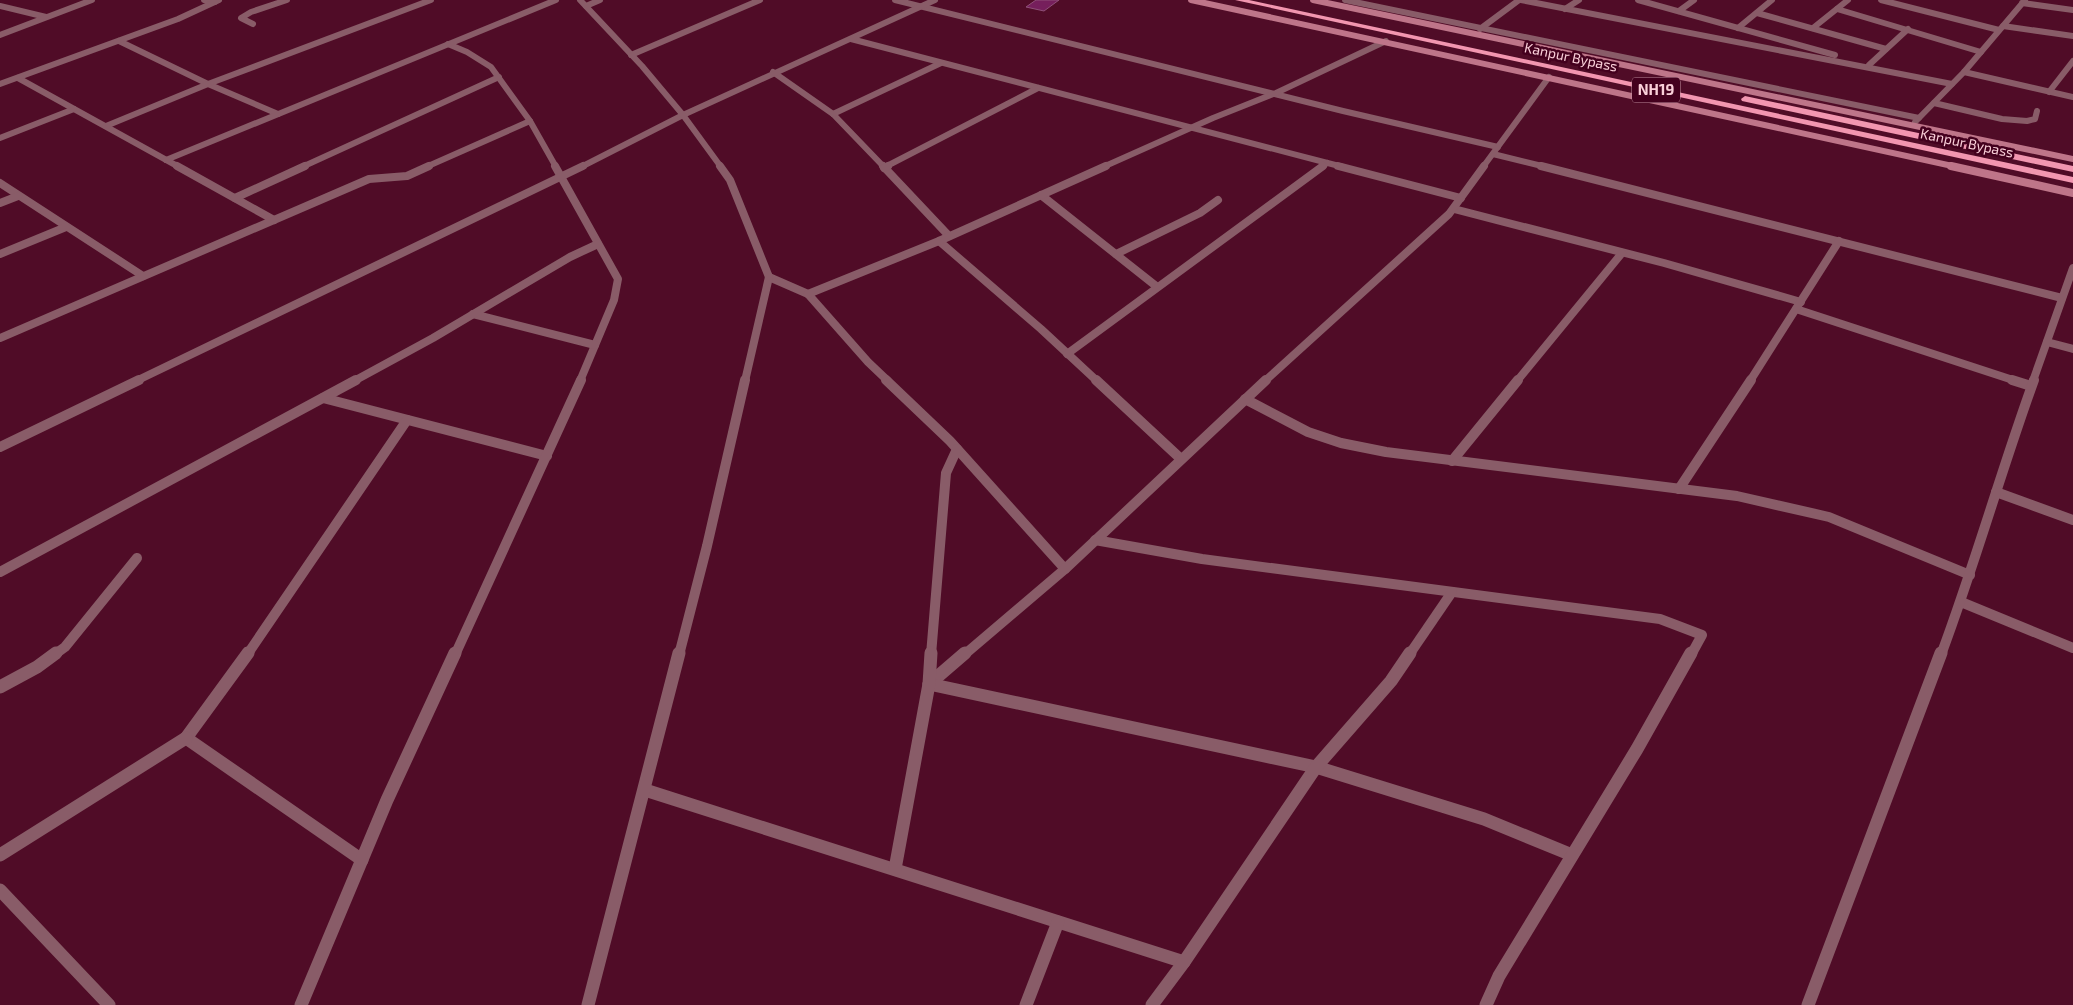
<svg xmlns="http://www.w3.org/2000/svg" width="2073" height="1005" viewBox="0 0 2073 1005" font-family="'Exo 2',sans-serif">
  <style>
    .building { fill: #761f5c; stroke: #8f5078 }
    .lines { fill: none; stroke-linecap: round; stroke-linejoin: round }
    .minor-far3 { stroke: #895c68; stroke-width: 6 }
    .minor-far2 { stroke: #895c68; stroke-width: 8 }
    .minor-far1 { stroke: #895c68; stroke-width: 10 }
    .minor { stroke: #895c68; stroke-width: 13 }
    .tertiary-far3 { stroke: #895c68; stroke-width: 6 }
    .tertiary-far2 { stroke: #895c68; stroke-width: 8 }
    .tertiary-far1 { stroke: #895c68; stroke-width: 10 }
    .tertiary { stroke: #895c68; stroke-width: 13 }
    .secondary-far1 { stroke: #be7589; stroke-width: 6 }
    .secondary { stroke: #be7589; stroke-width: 8 }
    .trunk { fill: #f296b0; fill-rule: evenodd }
    .labels { text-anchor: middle; stroke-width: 5; stroke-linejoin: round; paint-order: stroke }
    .far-street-label { font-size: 14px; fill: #facfd9; stroke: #44001e }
    .shield { fill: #44001e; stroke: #c391a1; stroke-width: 1 }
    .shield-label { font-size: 15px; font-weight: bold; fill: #facfd9 }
  </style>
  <rect width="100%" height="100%" fill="#500c27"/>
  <polygon class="building" points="1036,0 1059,0 1044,11 1026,7"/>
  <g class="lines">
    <g class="minor-far3">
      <polyline points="204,0 215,2"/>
      <polyline points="895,0 1343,111 1498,147"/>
      <polyline points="1345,0 1919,118"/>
      <polyline points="1521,0 1952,84"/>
      <polyline points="1638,0 1835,55"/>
      <polyline points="1881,0 1999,30"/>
      <polyline points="2022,3 2073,10"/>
      <polyline points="0,6 46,17"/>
      <polyline points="586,6 600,0"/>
      <polyline points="1565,9 1579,0"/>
      <polyline points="1837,9 1981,52"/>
      <polyline points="1679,11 1694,0"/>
      <polyline points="1757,13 1886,49"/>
      <polyline points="253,24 241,18 251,12 287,0"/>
      <polyline points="2003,26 2073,36"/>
      <polyline points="1738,28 1772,0"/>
      <polyline points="1813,28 1848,0"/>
      <polyline points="1480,29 1519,0"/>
      <polyline points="0,35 92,0"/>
      <polyline points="851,39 1343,167"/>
      <polyline points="119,41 208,84 278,114"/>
      <polyline points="448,44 467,52 491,67 530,121 556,167"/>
      <polyline points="631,55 760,0"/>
      <polyline points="1869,65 1908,29"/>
      <polyline points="773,72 833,114 884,167"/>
      <polyline points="1964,72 2073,97"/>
      <polyline points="18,78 179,167"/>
      <polyline points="2049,92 2073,61"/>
      <polyline points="1934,103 2002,119 2027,121 2035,119 2037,111"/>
      <polyline points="833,114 941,63"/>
      <polyline points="1915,122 1964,72 2025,0"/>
      <polyline points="106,126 208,84 431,0"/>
      <polyline points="0,138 74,109"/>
      <polyline points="1493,154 1546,167"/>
      <polyline points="166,160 556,0"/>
      <polyline points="302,167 499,77"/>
      <polyline points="426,167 530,121"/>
      <polyline points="581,167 683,115 935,0"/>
      <polyline points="885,167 1038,88"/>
      <polyline points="1103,167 1213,118 1276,93 1386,41"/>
      <polyline points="1321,167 1327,163"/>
      <polyline points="1483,167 1549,77"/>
    </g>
    <g class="minor-far2">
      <polyline points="177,166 274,220"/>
      <polyline points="555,166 618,279 614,300 580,381"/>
      <polyline points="883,166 949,236"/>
      <polyline points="1338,166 1461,198"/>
      <polyline points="1541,166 2062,298"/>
      <polyline points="884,168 888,166"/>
      <polyline points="0,183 143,276"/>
      <polyline points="1041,195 1156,286"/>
      <polyline points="235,198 305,166"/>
      <polyline points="0,203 18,196"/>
      <polyline points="1454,209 1664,263 1801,302"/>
      <polyline points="939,241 1041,329 1097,381"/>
      <polyline points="0,254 66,227"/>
      <polyline points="1116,254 1200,213 1218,200"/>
      <polyline points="769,277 808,294 868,362 888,381"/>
      <polyline points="808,294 939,241 1106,166"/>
      <polyline points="1796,309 2016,381"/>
      <polyline points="473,314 595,345"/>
      <polyline points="0,338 369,179 407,176 429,166"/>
      <polyline points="2047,342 2073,349"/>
      <polyline points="1067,354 1323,166"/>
      <polyline points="136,381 583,166"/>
      <polyline points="354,381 433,338 570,257 598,244"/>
      <polyline points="1265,381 1449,214 1484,166"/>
      <polyline points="1517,381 1622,253"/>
      <polyline points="1750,381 1839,241"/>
      <polyline points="2033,381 2073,268"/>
    </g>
    <g class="minor-far1">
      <polyline points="886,380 950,441 1065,569"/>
      <polyline points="1096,380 1181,459"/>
      <polyline points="2012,380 2031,386"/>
      <polyline points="323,398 547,456"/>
      <polyline points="1245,399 1308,432 1341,443 1386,452 1737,496 1829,517 1970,575"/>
      <polyline points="0,447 139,380"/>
      <polyline points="1452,461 1518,380"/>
      <polyline points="1679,489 1751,380"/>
      <polyline points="1996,492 2073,520"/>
      <polyline points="1095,540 1202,559 1660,619 1702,635 1691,655"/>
      <polyline points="0,572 356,380"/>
      <polyline points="1961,602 2073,648"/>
      <polyline points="54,655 65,647 137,558"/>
      <polyline points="247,655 407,420"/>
      <polyline points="455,655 581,380"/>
      <polyline points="931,655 946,473 957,449"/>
      <polyline points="964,655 1065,569 1266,380"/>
      <polyline points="1409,655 1452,592"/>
      <path d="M1941,655C1975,564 2001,471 2034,380"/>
    </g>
    <g class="minor">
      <polyline points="248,653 186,738 362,860"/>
      <polyline points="929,684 965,653"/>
      <polyline points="929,684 1316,767 1484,819 1572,855"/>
      <polyline points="0,687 37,667 56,653"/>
      <polyline points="645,790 1184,962"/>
      <polyline points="0,855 186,738"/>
      <polyline points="895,869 929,684 931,653"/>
      <polyline points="0,890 109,1005"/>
      <polyline points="301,1005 387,800 455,653"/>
      <polyline points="1026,1005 1058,922"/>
      <polyline points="1152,1005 1184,962 1316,767 1391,681 1410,653"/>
      <polyline points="1486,1005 1499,976 1637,749 1691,653"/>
      <polyline points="1808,1005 1941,653"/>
    </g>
    <g class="tertiary-far3">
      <polyline points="580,0 642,66 683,115 721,167"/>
      <polyline points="0,84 178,19 219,0"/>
    </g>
    <polyline class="tertiary-far2" points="720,166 730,180 769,277 745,381"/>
    <polyline class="tertiary-far1" points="679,655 707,546 745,380"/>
    <polyline class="tertiary" points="588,1005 679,653"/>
    <g class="secondary-far1">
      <polyline points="1191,0 1957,167"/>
      <polyline points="1313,0 2073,159"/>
    </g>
    <polyline class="secondary" points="1951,166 2073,193"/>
    <g class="trunk">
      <polygon points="1235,0 1249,0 2073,177 2073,183"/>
      <polygon points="1745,96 2073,166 2073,172 1742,101 1741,99"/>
    </g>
  </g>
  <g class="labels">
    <g class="far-street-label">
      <text transform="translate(1571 57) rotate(12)" y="5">Kanpur Bypass</text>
      <text transform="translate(1967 143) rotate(12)" y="5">Kanpur Bypass</text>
    </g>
    <rect class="shield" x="1632" y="77.5" width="48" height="25" rx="4"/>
    <g class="shield-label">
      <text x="1656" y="95">NH19</text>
    </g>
  </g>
</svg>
